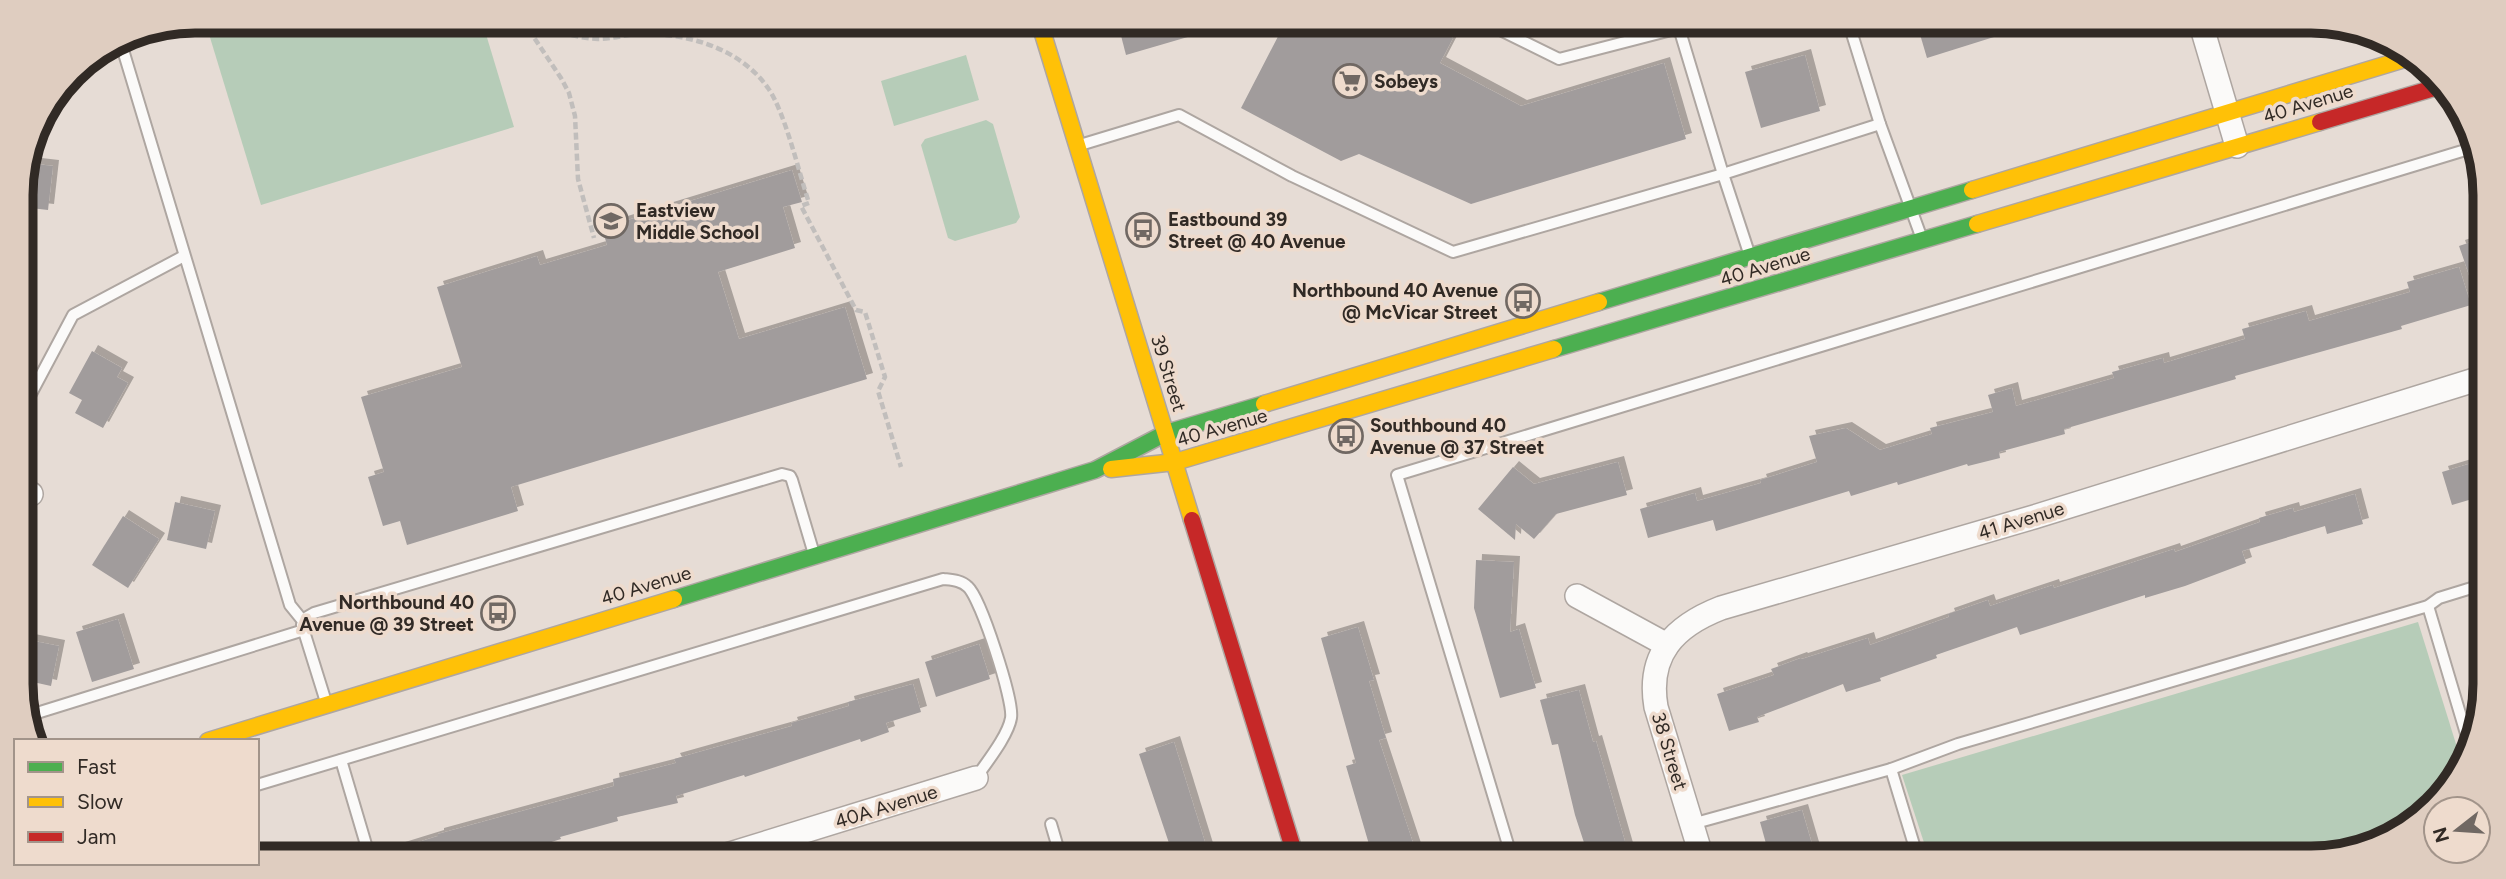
<svg xmlns="http://www.w3.org/2000/svg" width="2506" height="879" viewBox="0 0 2506 879" font-family="Figtree,sans-serif">
  <style>
    .green { fill: #b6ccb8 }
    .building { fill: #a19c9c; filter: url(#shadow) }
    .lines { fill: none; stroke-linecap: round; stroke-linejoin: round }
    .lane-casing { stroke: #aea6a1; stroke-width: 14 }
    .street-casing { stroke: #aea6a1; stroke-width: 26 }
    .fast-casing { stroke: #aea6a1; stroke-width: 19 }
    .slow-casing { stroke: #aea6a1; stroke-width: 19 }
    .jam-casing { stroke: #aea6a1; stroke-width: 19 }
    .path { stroke: #c1bebc; stroke-width: 4.5; stroke-dasharray: 7 3.5; stroke-linecap: butt }
    .lane { stroke: #fbfaf9; stroke-width: 10 }
    .street { stroke: #fbfaf9; stroke-width: 23 }
    .fast { stroke: #4caf50; stroke-width: 16 }
    .slow { stroke: #ffc107; stroke-width: 16 }
    .jam { stroke: #c62828; stroke-width: 16 }
    .labels { text-anchor: middle; stroke-width: 7; stroke-linejoin: round; paint-order: stroke }
    .poi-label { font-size: 19px; font-weight: bold; fill: #312a25; stroke: #eedbcd; text-anchor: start }
    .street-label { font-size: 19px; fill: #312a25; stroke: #eedbcd }
    .rim { fill: none; stroke: #312a25; stroke-width: 9 }
  </style>
  <defs>
    <filter id="shadow"><feDropShadow dx="6" dy="-6" stdDeviation="0" flood-color="#0004"/></filter>
  </defs>
  <rect width="100%" height="100%" fill="#e6dcd5"/>
  <g class="green">
    <polygon points="205,21 482,21 514,127 261,205"/>
    <polygon points="966,55 979,100 894,126 881,81"/>
    <polygon points="986,120 993,124 1020,217 1016,223 955,241 948,238 921,145 925,139"/>
    <polygon points="2418,622 2461,760 2417,822 2321,858 1929,858 1902,775"/>
  </g>
  <g class="building">
    <polygon points="1129,21 1222,21 1222,27 1126,55 1118,24"/>
    <polygon points="1286,21 1421,21 1453,38 1440,63 1521,106 1664,63 1686,139 1471,204 1359,154 1341,161 1241,108"/>
    <polygon points="1916,21 2028,21 2029,26 1927,58"/>
    <polygon points="1805,55 1820,111 1761,128 1745,72"/>
    <polygon points="27,163 53,166 48,210 22,207 21,184"/>
    <polygon points="792,170 802,202 783,207 795,248 718,272 739,339 845,307 867,379 511,487 518,511 407,545 400,521 383,526 368,477 384,472 361,397 462,367 437,287 537,256 540,265 607,245 602,228"/>
    <polygon points="2483,238 2482,302 2479,303 2459,246"/>
    <polygon points="2459,267 2471,305 2401,326 2402,329 2235,376 2236,379 2064,429 2065,434 1999,452 2000,458 1968,466 1967,464 1898,485 1897,482 1851,496 1849,491 1716,531 1713,520 1648,538 1640,509 1695,493 1697,501 1761,483 1760,480 1817,462 1809,436 1846,428 1880,450 1932,434 1930,428 1993,412 1988,395 2012,388 2016,406 2114,378 2112,372 2163,358 2164,363 2245,339 2242,329 2306,311 2309,321 2410,292 2407,282"/>
    <polygon points="92,351 122,368 117,377 128,383 103,428 75,413 82,400 69,393"/>
    <polygon points="1618,462 1627,495 1556,514 1534,539 1516,524 1515,540 1478,509 1513,467 1534,484"/>
    <polygon points="2472,463 2479,486 2479,497 2452,505 2442,472"/>
    <polygon points="2355,494 2363,524 2327,534 2325,526 2242,551 2246,563 2185,586 2145,598 2145,595 2020,635 2017,627 1936,655 1937,658 1880,678 1881,681 1846,692 1843,684 1757,717 1759,722 1729,731 1717,694 1774,675 1771,669 1801,658 1802,659 1868,638 1870,645 1949,617 1948,614 1988,600 1990,606 2053,585 2054,588 2174,549 2175,552 2260,522 2259,518 2293,508 2294,512"/>
    <polygon points="175,502 215,511 206,549 167,540"/>
    <polygon points="123,516 159,539 128,588 92,565"/>
    <polygon points="1476,560 1514,562 1510,632 1519,629 1536,688 1500,698 1474,608"/>
    <polygon points="118,619 134,669 92,682 76,632"/>
    <polygon points="1358,627 1374,680 1369,681 1386,738 1379,740 1418,858 1373,858 1346,766 1356,763 1321,638"/>
    <polygon points="24,639 59,646 51,686 24,680"/>
    <polygon points="979,644 990,679 936,697 925,662"/>
    <polygon points="913,684 921,712 886,723 889,732 861,742 860,739 745,777 744,775 676,796 678,803 617,817 618,821 560,837 561,839 500,858 384,858 383,853 438,836 438,834 614,786 613,779 676,763 674,759 792,726 791,723 849,706 848,702"/>
    <polygon points="1579,690 1593,742 1596,741 1628,852 1609,858 1589,858 1575,815 1558,744 1552,745 1540,700"/>
    <polygon points="1174,742 1208,852 1190,858 1174,858 1139,754"/>
    <polygon points="1802,810 1816,858 1770,858 1760,822"/>
  </g>
  <g class="lines">
    <g class="lane-casing">
      <g id="lane">
        <polyline points="1482,21 1559,59 1679,28"/>
        <polyline points="1702,21 1679,28 1723,174 1880,124"/>
        <polyline points="1848,21 1880,124 1922,239"/>
        <polyline points="120,40 290,605 303,621"/>
        <polyline points="1080,145 1179,115 1292,176 1453,252 1723,174 1749,253"/>
        <polyline points="23,409 73,315 184,256"/>
        <polyline points="2428,606 2470,747"/>
        <polyline points="326,702 302,625 307,617 314,613 782,474 790,476 792,480 814,554"/>
        <polyline points="24,717 304,630"/>
        <polyline points="341,760 370,858"/>
        <polyline points="1891,769 1918,858"/>
        <path d="M257,785L943,579C952,580 961,580 968,587C981,599 1014,701 1011,718C1008,736 986,763 976,778"/>
        <polyline points="1051,824 1061,858"/>
        <polyline points="1692,824 1891,769 1958,744 2428,606 2439,598 2478,586"/>
        <polyline points="1512,858 1397,475 2472,148"/>
      </g>
    </g>
    <g class="street-casing">
      <g id="street">
        <polyline points="2200,21 2237,146"/>
        <polyline points="23,490 31,494"/>
        <polyline points="1577,596 1667,645"/>
        <polyline points="717,858 976,778"/>
        <path d="M1702,858L1656,707C1647,654 1675,626 1721,608L2034,517L2481,378"/>
      </g>
    </g>
    <g class="fast-casing">
      <g id="fast">
        <polyline points="1599,302 1972,190"/>
        <polyline points="1554,349 1977,224"/>
        <polyline points="674,599 1095,470 1166,433 1264,404"/>
      </g>
    </g>
    <g class="slow-casing">
      <g id="slow">
        <polyline points="1039,21 1192,520"/>
        <polyline points="1972,190 2408,58"/>
        <polyline points="1977,224 2320,122"/>
        <polyline points="1264,404 1599,302"/>
        <polyline points="1111,469 1175,462 1554,349"/>
        <polyline points="208,741 674,599"/>
      </g>
    </g>
    <g class="jam-casing">
      <g id="jam">
        <polyline points="2320,122 2444,85"/>
        <polyline points="1192,520 1296,858"/>
      </g>
    </g>
    <g class="path">
      <polyline points="523,21 561,78 569,93 575,116 578,179 594,238"/>
      <path d="M532,21C553,30 575,38 598,39C613,39 627,34 641,34C687,33 740,48 768,88C785,112 799,173 809,203L801,206L856,310L865,312L885,377L878,391L901,467"/>
    </g>
    <use href="#lane" class="lane"/>
    <use href="#street" class="street"/>
    <use href="#fast" class="fast"/>
    <use href="#slow" class="slow"/>
    <use href="#jam" class="jam"/>
  </g>
  <defs>
    <g id="supermarket-ring" transform="scale(1.75)"><circle r="9.5" fill="#eedbcd" stroke="#706863" stroke-width="1.5"/><path d="M-6-5.5h2.5l.6 2H6L4.5 2H-2.5L-4.4-4H-6ZM-1.5 3.2a1.3 1.3 0 1 0 .1 0ZM3 3.2a1.3 1.3 0 1 0 .1 0Z" fill="#706863"/></g>
    <g id="school-ring" transform="scale(1.75)"><circle r="9.5" fill="#eedbcd" stroke="#706863" stroke-width="1.5"/><path d="M0-5L7-2L0 1L-7-2ZM-4 1L0 2.5L4 1V4Q0 6-4 4Z" fill="#706863"/></g>
    <g id="bus-ring" transform="scale(1.75)"><circle r="9.5" fill="#eedbcd" stroke="#706863" stroke-width="1.5"/><path d="M-5-6H5V4H4V6H2V4H-2V6H-4V4H-5ZM-3.5-4V0h7V-4ZM-3.5 1.2v1.5H-2V1.2ZM2 1.2v1.5H3.5V1.2Z" fill="#706863"/></g>
  </defs>
  <g fill-rule="evenodd">
    <use href="#supermarket-ring" x="1350" y="81"/>
    <use href="#school-ring" x="611" y="221"/>
    <use href="#bus-ring" x="1143" y="230"/>
    <use href="#bus-ring" x="1523" y="301"/>
    <use href="#bus-ring" x="1346" y="436"/>
    <use href="#bus-ring" x="498" y="613"/>
  </g>
  <g class="labels">
    <g class="poi-label">
      <text x="1374" y="88">Sobeys</text>
      <text x="636" y="217">Eastview<tspan x="636" dy="22">Middle School</tspan></text>
      <text x="1168" y="226">Eastbound 39<tspan x="1168" dy="22">Street @ 40 Avenue</tspan></text>
      <text x="1498" y="297" text-anchor="end">Northbound 40 Avenue<tspan x="1498" dy="22">@ McVicar Street</tspan></text>
      <text x="1370" y="432">Southbound 40<tspan x="1370" dy="22">Avenue @ 37 Street</tspan></text>
      <text x="474" y="609" text-anchor="end">Northbound 40<tspan x="474" dy="22">Avenue @ 39 Street</tspan></text>
    </g>
    <g class="street-label">
      <text transform="translate(2308 103) rotate(-17)" y="7">40 Avenue</text>
      <text transform="translate(1765 266) rotate(-17)" y="7">40 Avenue</text>
      <text transform="translate(1169 373) rotate(73)" y="7">39 Street</text>
      <text transform="translate(1222 427) rotate(-16)" y="7">40 Avenue</text>
      <text transform="translate(2021 520) rotate(-17)" y="7">41 Avenue</text>
      <text transform="translate(646 585) rotate(-17)" y="7">40 Avenue</text>
      <text transform="translate(1670 751) rotate(73)" y="7">38 Street</text>
      <text transform="translate(886 806) rotate(-17)" y="7">40A Avenue</text>
    </g>
  </g>
  <path d="M0 0H2506V879H0ZM195 33H2311A162 162 0 0 1 2473 195V684A162 162 0 0 1 2311 846H195A162 162 0 0 1 33 684V195A162 162 0 0 1 195 33Z" fill="#dfcdc0" fill-rule="evenodd"/>
  <path class="rim" d="M195 33H2311A162 162 0 0 1 2473 195V684A162 162 0 0 1 2311 846H195A162 162 0 0 1 33 684V195A162 162 0 0 1 195 33Z"/>
  <rect x="14" y="739" width="245" height="126" fill="#eedbcd" stroke="#a2948a" stroke-width="2"/>
  <rect x="28" y="762" width="35" height="10" fill="#4caf50" stroke="#a2948a" stroke-width="2"/>
  <text x="77" y="774" font-size="21" fill="#312a25">Fast</text>
  <rect x="28" y="797" width="35" height="10" fill="#ffc107" stroke="#a2948a" stroke-width="2"/>
  <text x="77" y="809" font-size="21" fill="#312a25">Slow</text>
  <rect x="28" y="832" width="35" height="10" fill="#c62828" stroke="#a2948a" stroke-width="2"/>
  <text x="77" y="844" font-size="21" fill="#312a25">Jam</text>
  <g transform="translate(2457 830) rotate(253)"><circle r="33" fill="#eedbcd" stroke="#a2948a" stroke-width="2"/>
  <path d="M0-5L12 26L0 18L-12 26Z" fill="#706863"/>
  <text y="-10" font-size="19" font-weight="bold" text-anchor="middle" fill="#312a25">N</text>
  </g>
</svg>
